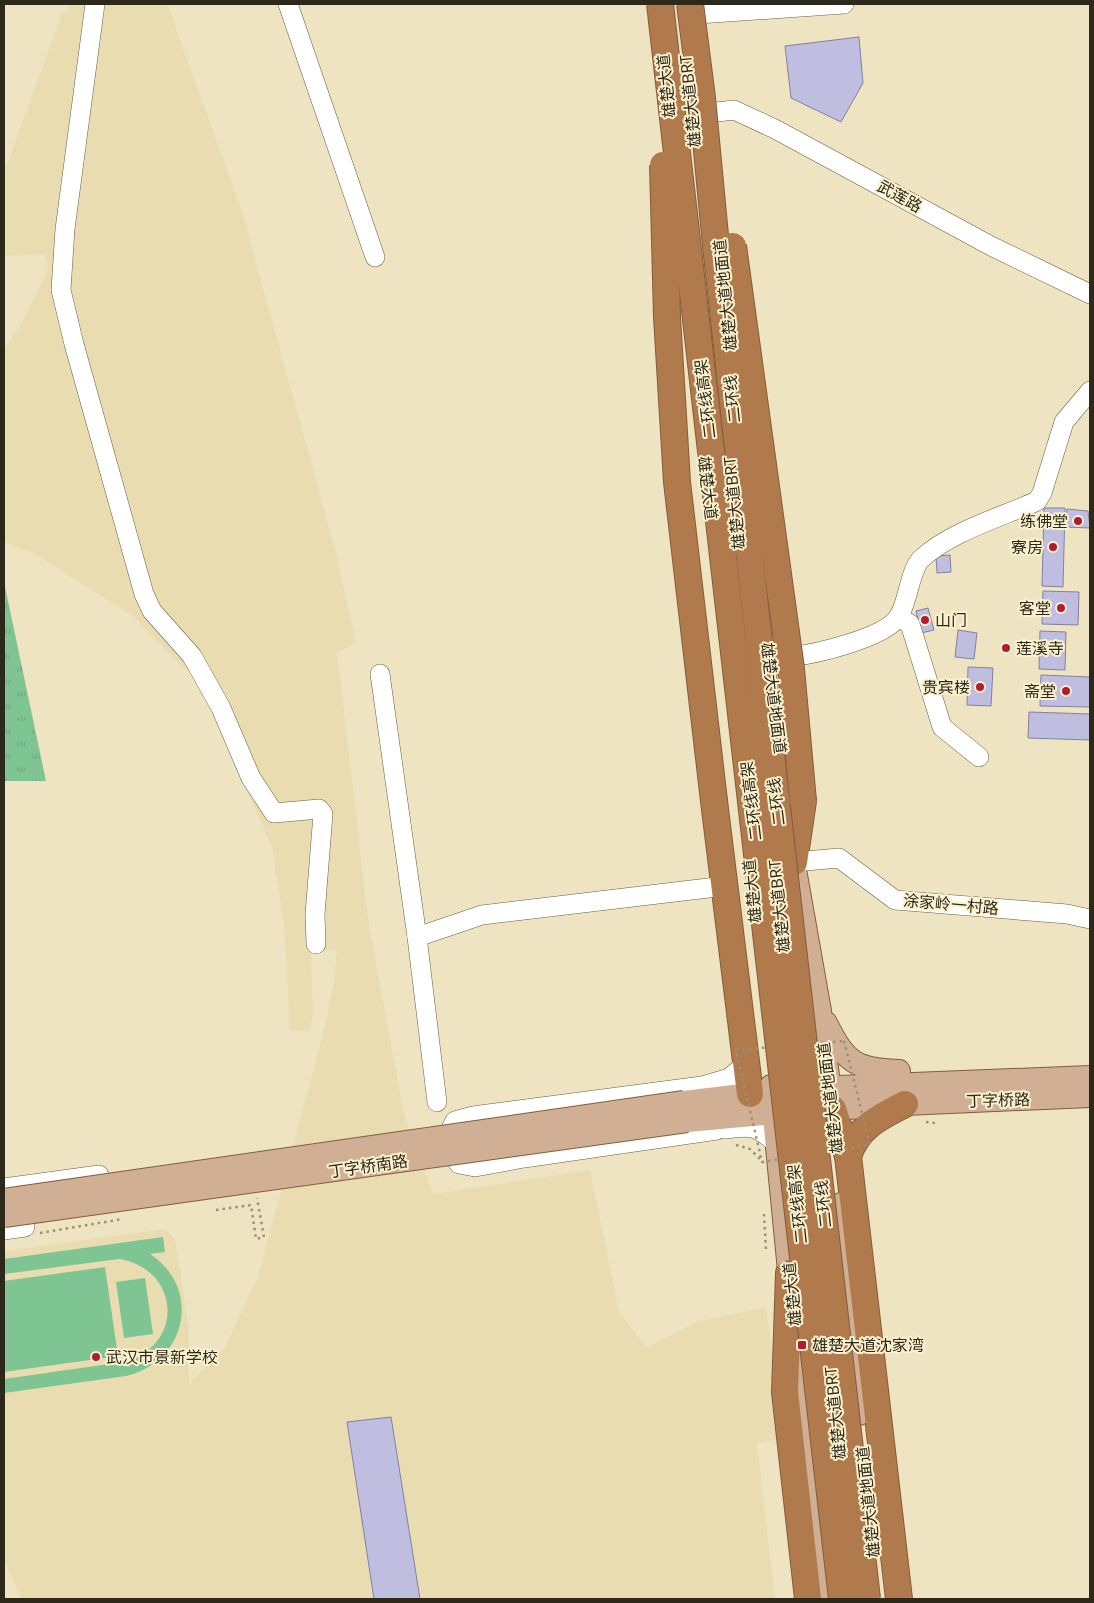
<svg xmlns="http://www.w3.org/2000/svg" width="1094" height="1603" viewBox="0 0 1094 1603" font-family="'Open Sans','Noto Sans SC',sans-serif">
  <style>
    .built { fill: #e9dcb1 }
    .grass { fill: url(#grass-tufts) }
    .garden { fill: #7fc493 }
    .building { fill: #c0bee0; stroke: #8280a0 }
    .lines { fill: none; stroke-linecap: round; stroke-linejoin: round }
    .minor-casing { stroke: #685e3f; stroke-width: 20 }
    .major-casing { stroke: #825d3b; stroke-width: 24 }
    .highway-casing { stroke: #825d3b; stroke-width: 28 }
    .path { stroke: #999178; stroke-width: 2.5; stroke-dasharray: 2.5 4; stroke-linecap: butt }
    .minor { stroke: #fff; stroke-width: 19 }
    .major { stroke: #d0af94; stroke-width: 22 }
    .highway { stroke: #b17a4d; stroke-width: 26 }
    .major-bridge-casing { stroke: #825d3b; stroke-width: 24; stroke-linecap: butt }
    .highway-bridge-casing { stroke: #825d3b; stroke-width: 28; stroke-linecap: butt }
    .path-bridge { stroke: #999178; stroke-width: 2.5; stroke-dasharray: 2.5 4; stroke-linecap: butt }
    .major-bridge { stroke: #d0af94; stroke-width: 22 }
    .highway-bridge { stroke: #b17a4d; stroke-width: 26 }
    .poi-dot { fill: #b01c31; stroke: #fcf1ce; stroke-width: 2 }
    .labels { text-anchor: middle; stroke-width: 4; stroke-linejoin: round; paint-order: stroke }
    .street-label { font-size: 16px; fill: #2c281a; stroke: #fcf1ce }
    .poi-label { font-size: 16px; fill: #2c281a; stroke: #fcf1ce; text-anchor: end }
  </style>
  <defs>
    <pattern id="grass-tufts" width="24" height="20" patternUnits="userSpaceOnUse" patternTransform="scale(1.25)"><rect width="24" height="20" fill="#7fc493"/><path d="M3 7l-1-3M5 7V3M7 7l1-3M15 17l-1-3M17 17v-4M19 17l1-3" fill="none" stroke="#6ea87e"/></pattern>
  </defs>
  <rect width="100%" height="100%" fill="#efe4c1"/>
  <polygon class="built" points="69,4 167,4 241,208 335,549 356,643 337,652 369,926 404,1114 433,1194 590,1170 619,1312 647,1348 699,1321 766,1307 783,1439 757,1443 775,1599 21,1599 4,1559 4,1251 165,1229 175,1239 189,1329 189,1384 224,1349 258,1277 324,1030 333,988 337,950 311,952 313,1012 310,1032 290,1030 284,924 272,847 200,684 133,616 35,554 4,542 4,349 20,326 48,270 45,254 4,256 4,172 62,13 67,13"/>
  <polygon class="grass" points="4,582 46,781 4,781"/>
  <g class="garden">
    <path d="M163,1237L165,1252L150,1254C203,1289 186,1362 126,1376L4,1393V1379L123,1362C185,1347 181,1269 119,1259L4,1274V1259Z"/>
    <polygon points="105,1267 118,1356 4,1372 4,1281"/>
    <polygon points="145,1278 153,1334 124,1338 116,1282"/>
  </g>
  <g class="building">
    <polygon points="859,37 863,83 841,122 791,98 785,46"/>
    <polygon points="1044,508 1065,508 1063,587 1042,586"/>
    <polygon points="1067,509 1088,511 1090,528 1065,527"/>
    <polygon points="950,555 951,572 937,573 936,556"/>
    <polygon points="1043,591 1079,592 1078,625 1042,624"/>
    <polygon points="928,608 934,630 921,633 916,611"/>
    <polygon points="958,630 977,633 974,659 955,657"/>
    <polygon points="1040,631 1066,632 1065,670 1039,669"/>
    <polygon points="968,667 993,668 991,706 967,705"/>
    <polygon points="1041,675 1090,677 1090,707 1040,706"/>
    <polygon points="1029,712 1090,714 1090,740 1028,738"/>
    <polygon points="391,1417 420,1599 374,1599 347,1422"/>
  </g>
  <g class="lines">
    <g class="minor-casing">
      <g id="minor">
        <polyline points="95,4 65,229 61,290 74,344 144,594 152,611 192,656 221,708 251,778 274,813 319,809 323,814 315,914 316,944"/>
        <polyline points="288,4 375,257"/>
        <polyline points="698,14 844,4"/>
        <polyline points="708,113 734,110 775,129 991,246 1090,294"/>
        <polyline points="899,617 910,624 942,727 979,757"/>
        <path d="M790,657C815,654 886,638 899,616C908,602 910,570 921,559C950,532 1001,517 1037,501L1042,493L1064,422L1090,391"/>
        <polyline points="380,674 417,937 437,1102"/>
        <polyline points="794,862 839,858 895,900 1067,914 1090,919"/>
        <polyline points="417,937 482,915 725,886"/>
        <path d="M733,1117L717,1130L524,1158L475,1167L459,1164C448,1148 444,1139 455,1121L473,1116L702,1086L729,1078L746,1064"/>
        <path d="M726,1129C752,1125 756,1126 776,1143"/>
        <polyline points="4,1188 99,1175"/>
        <polyline points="4,1230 25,1227 21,1200"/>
      </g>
    </g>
    <g class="major-casing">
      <g id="major">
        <polyline points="796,875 820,1011 834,1125"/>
        <path d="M826,1023C846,1063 855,1069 899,1071"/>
        <polyline points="771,1086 791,1291"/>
        <polyline points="814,1088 1090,1077"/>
        <polyline points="684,1102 767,1092"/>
        <polyline points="819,1110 905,1104 1090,1096"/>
        <polyline points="687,1121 787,1112"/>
        <polyline points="841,1204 859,1414"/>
        <polyline points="796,1327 828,1599"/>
      </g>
    </g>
    <g class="highway-casing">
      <g id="highway">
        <polyline points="714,801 750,1094"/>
        <polyline points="794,862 803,801"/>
        <polyline points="833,1109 848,1156 899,1599"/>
        <path d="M848,1156C858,1127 879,1117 905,1104"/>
        <polyline points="789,1273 785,1392 808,1599"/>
      </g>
    </g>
    <g class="path">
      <polyline points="926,1122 935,1123"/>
      <polyline points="736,1145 750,1149 760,1159"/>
      <polyline points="216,1210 251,1205 256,1239 264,1237 257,1198"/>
      <polyline points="764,1214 766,1250"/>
      <polyline points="40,1233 123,1219"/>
    </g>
    <use href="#minor" class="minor"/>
    <use href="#major" class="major"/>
    <use href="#highway" class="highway"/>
    <g class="major-bridge-casing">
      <g id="major-bridge">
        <polyline points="4,1200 684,1102"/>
        <polyline points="4,1216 687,1121"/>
      </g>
    </g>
    <g class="highway-bridge-casing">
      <g id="highway-bridge">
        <polyline points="660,4 842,1599"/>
        <polyline points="690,4 702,98 716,246 772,763 867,1599"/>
        <polyline points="663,165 667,317 677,482 714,801"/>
        <polyline points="733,246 791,669 803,801"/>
      </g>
    </g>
    <polygon class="path-bridge" points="844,1041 870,1145 762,1162 736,1050"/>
    <use href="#major-bridge" class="major-bridge"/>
    <use href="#highway-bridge" class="highway-bridge"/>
  </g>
  <g class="poi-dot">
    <circle cx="1078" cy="521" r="5"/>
    <circle cx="1053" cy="547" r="5"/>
    <circle cx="1061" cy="608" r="5"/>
    <circle cx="925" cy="620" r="5"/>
    <circle cx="1006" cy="648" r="5"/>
    <circle cx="980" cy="687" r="5"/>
    <circle cx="1066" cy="691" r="5"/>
    <rect x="797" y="1340" width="10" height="10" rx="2.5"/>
    <circle cx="96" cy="1357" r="5"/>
  </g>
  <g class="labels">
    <g class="street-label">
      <text transform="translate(666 86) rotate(-96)" y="6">雄楚大道</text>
      <text transform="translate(690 101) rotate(-96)" y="6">雄楚大道BRT</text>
      <text transform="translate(900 196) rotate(29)" y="6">武莲路</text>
      <text transform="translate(725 295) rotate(-96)" y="6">雄楚大道地面道</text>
      <text transform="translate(705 399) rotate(-97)" y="6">二环线高架</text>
      <text transform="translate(732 399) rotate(-96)" y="6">二环线</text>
      <text transform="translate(708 488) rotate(83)" y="6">雄楚大道</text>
      <text transform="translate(734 503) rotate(-96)" y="6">雄楚大道BRT</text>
      <text transform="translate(774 698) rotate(83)" y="6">雄楚大道地面道</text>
      <text transform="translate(751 801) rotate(-97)" y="6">二环线高架</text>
      <text transform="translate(776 802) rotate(-97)" y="6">二环线</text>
      <text transform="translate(752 891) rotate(-96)" y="6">雄楚大道</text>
      <text transform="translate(951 904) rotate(5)" y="6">涂家岭一村路</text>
      <text transform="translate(779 906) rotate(-96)" y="6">雄楚大道BRT</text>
      <text transform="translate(830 1098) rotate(-97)" y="6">雄楚大道地面道</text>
      <text transform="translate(998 1100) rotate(-2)" y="6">丁字桥路</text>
      <text transform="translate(368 1166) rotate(-8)" y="6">丁字桥南路</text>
      <text transform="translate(797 1204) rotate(-96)" y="6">二环线高架</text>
      <text transform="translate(823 1204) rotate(-96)" y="6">二环线</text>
      <text transform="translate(792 1294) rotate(-96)" y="6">雄楚大道</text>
      <text transform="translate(835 1413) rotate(-96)" y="6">雄楚大道BRT</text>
      <text transform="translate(868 1502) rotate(-96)" y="6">雄楚大道地面道</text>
    </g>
    <g class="poi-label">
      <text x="1068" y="527">练佛堂</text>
      <text x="1043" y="553">寮房</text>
      <text x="1051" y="614">客堂</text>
      <text x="935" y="626" text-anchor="start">山门</text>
      <text x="1016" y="654" text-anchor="start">莲溪寺</text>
      <text x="970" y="693">贵宾楼</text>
      <text x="1056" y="697">斋堂</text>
      <text x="812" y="1351" text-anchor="start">雄楚大道沈家湾</text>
      <text x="106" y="1363" text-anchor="start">武汉市景新学校</text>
    </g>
  </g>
  <rect width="1094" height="1603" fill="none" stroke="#2c281a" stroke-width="10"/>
</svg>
